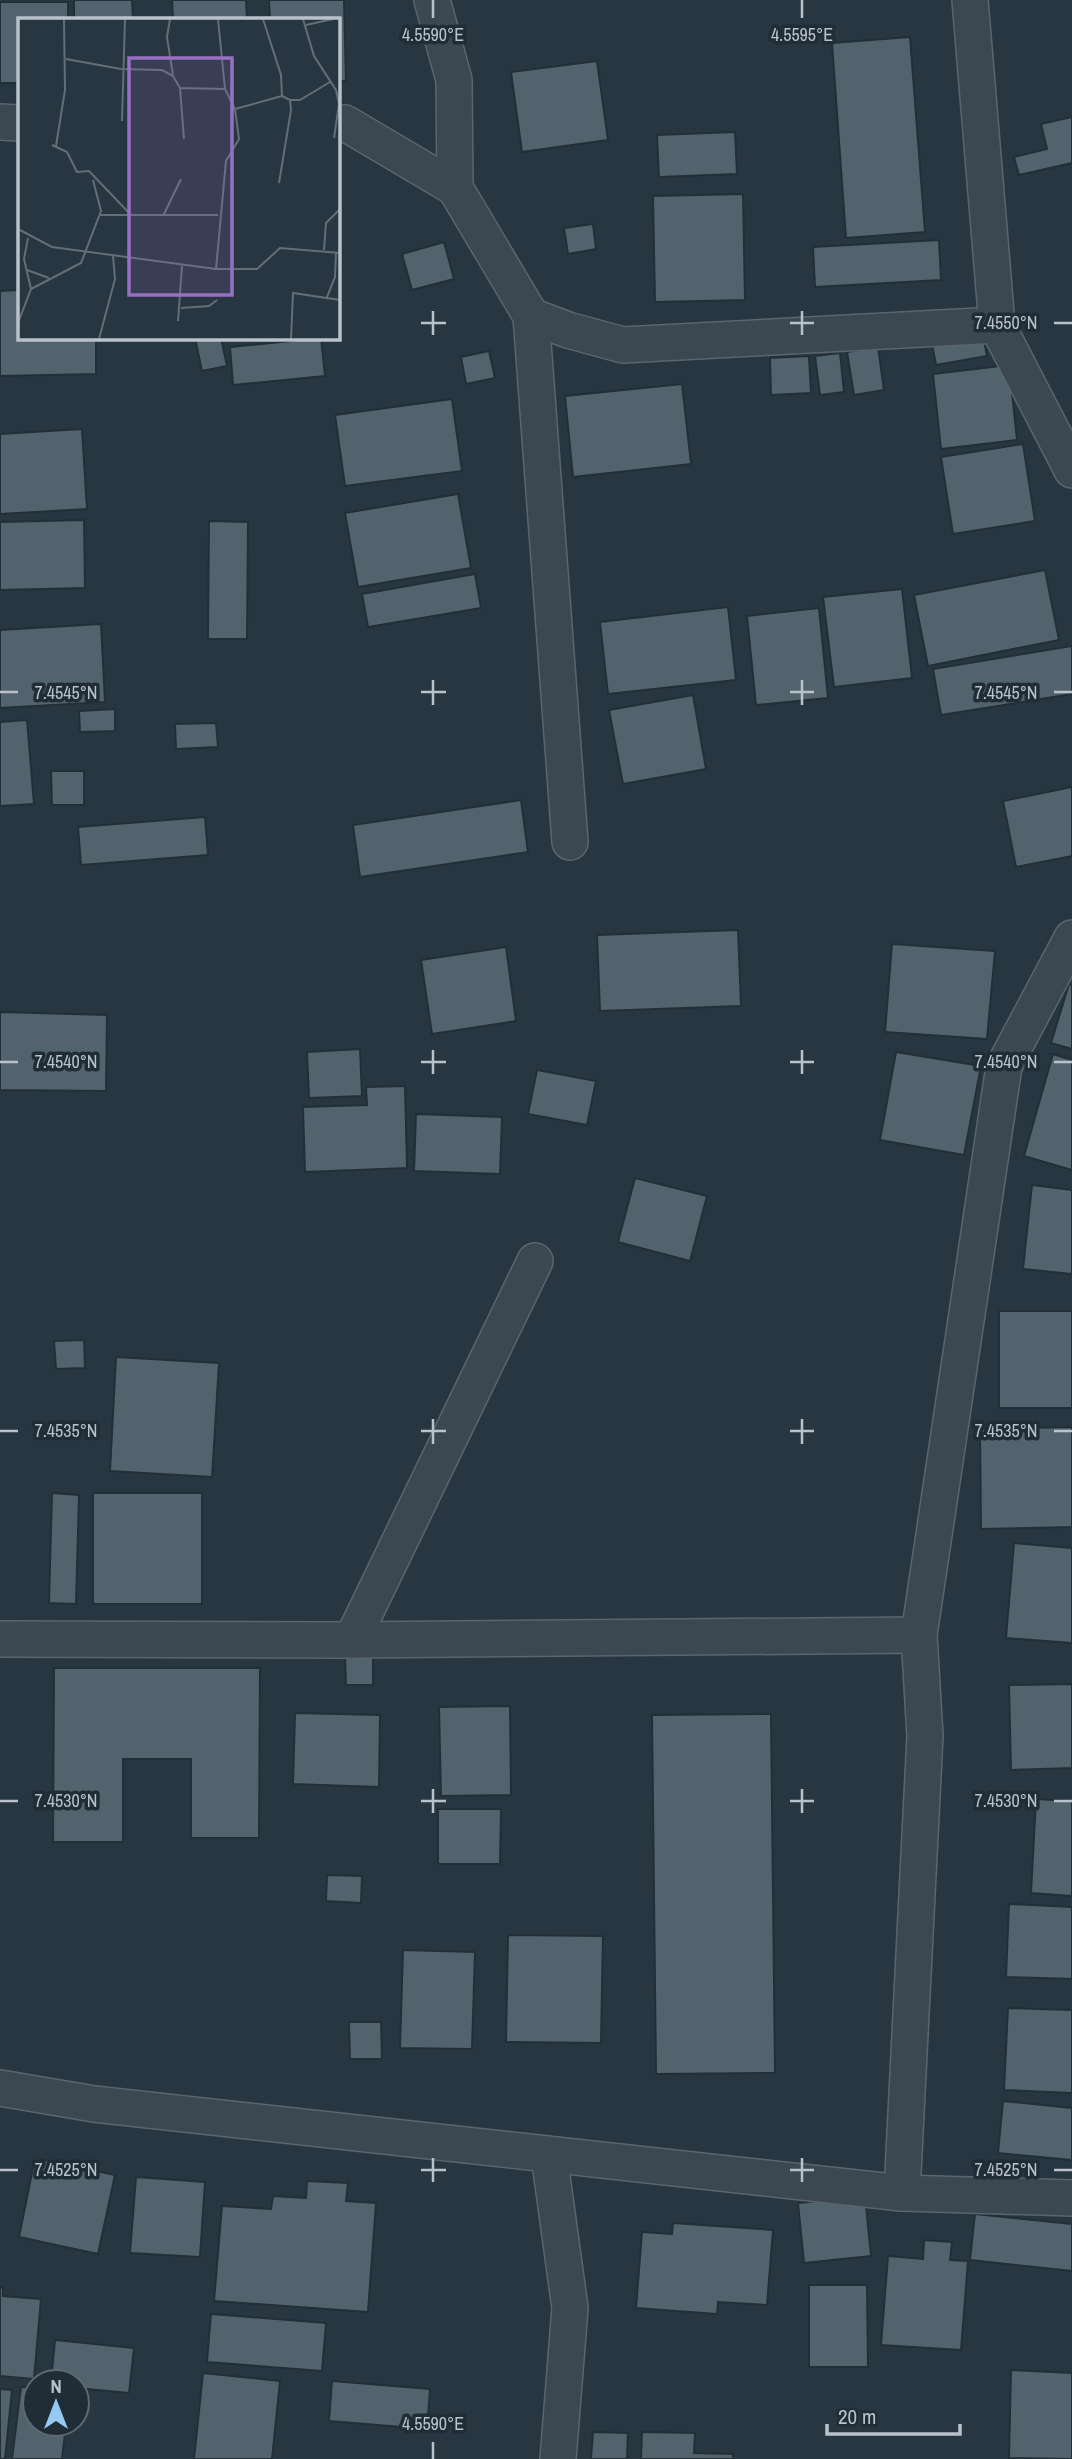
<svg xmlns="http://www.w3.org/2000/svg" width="1072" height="2459" viewBox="0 0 1072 2459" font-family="'Archivo Narrow',sans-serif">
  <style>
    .building { fill: #53636d; stroke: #232f38; stroke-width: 2 }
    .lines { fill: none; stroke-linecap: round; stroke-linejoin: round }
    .minor-casing { stroke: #5a656e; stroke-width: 38 }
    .minor { stroke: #3c4851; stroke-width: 35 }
    .ticks { fill: none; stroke: #b9c2cb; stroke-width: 2.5 }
    .inset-road { fill: none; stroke: #626e78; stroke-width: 2 }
    .view { fill: #9770c4; fill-opacity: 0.15; stroke: #9770c4; stroke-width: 3.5 }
    .inset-edge { fill: none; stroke: #b9c2cb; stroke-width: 3.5 }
    .ticks-label { font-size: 18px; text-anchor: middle; fill: #b9c2cb; stroke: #212d36; stroke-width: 7; stroke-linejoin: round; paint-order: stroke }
  </style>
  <rect width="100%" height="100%" fill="#283641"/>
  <g class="building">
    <polygon points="74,0 132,0 133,19 74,19"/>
    <polygon points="172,0 246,0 247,19 173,19"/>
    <polygon points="269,0 344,0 346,81 338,81 338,19 270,19"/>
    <polygon points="0,2 68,2 68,19 19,19 19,83 0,83"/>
    <polygon points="910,37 925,232 846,238 832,43"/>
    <polygon points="597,61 608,140 522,152 511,72"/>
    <polygon points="1072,117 1072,163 1019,175 1014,157 1047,149 1041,124"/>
    <polygon points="735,132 737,174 659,177 657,135"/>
    <polygon points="743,194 745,300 655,302 653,196"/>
    <polygon points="593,224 596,249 568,254 564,228"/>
    <polygon points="939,240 941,280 815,287 813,247"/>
    <polygon points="444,242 454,279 412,290 402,254"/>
    <polygon points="19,290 19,338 96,338 96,374 0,376 0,291"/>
    <polygon points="982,330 987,356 936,365 931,339"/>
    <polygon points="195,338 221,338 227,366 202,371"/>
    <polygon points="321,338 325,376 233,385 230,347"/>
    <polygon points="878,347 884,390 854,395 847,352"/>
    <polygon points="489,351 495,378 466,384 461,357"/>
    <polygon points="840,353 844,392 820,395 815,356"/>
    <polygon points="809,356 811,393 771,395 770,358"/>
    <polygon points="1009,365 1017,440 941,449 933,374"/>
    <polygon points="682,384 691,464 573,477 565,396"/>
    <polygon points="452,399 462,471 345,486 335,415"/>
    <polygon points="82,429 87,509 0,514 0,434"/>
    <polygon points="1023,444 1035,521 953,534 941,457"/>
    <polygon points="458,494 471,568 358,587 345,513"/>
    <polygon points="84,520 85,588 0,590 0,522"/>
    <polygon points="209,521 248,522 247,639 208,639"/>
    <polygon points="1045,570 1059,640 928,666 914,595"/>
    <polygon points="475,574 481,608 368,627 362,594"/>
    <polygon points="902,589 912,678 834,687 823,597"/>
    <polygon points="728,607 736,680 608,694 600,622"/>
    <polygon points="819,608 828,698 756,705 747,616"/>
    <polygon points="101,624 105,702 0,708 0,630"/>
    <polygon points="1072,646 1072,694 941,715 933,669"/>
    <polygon points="693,695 706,769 623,784 609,710"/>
    <polygon points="115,709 115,731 80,732 79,711"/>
    <polygon points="27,720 34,804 0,806 0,722"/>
    <polygon points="216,723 218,747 176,749 175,724"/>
    <polygon points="51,771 84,771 84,805 52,805"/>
    <polygon points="1072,787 1072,856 1016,867 1003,801"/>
    <polygon points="521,800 528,852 360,877 353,825"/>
    <polygon points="205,817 208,855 81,865 78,827"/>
    <polygon points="738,930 741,1006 600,1011 597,935"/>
    <polygon points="892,944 995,951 987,1039 885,1032"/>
    <polygon points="506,947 516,1021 432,1034 421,960"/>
    <polygon points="1069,984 1072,985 1072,1049 1051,1043"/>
    <polygon points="0,1012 107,1015 106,1091 0,1090"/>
    <polygon points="360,1049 362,1096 309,1098 307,1052"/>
    <polygon points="896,1052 981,1066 964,1155 880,1140"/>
    <polygon points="1053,1054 1072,1060 1072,1170 1024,1156"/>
    <polygon points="537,1070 596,1081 587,1125 528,1114"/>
    <polygon points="405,1086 407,1168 305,1172 303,1107 367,1105 366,1087"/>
    <polygon points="416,1114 502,1117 500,1174 414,1171"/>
    <polygon points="635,1178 707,1196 690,1261 618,1242"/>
    <polygon points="1032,1185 1072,1190 1072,1274 1023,1269"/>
    <rect x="999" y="1311" width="73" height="97"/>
    <polygon points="84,1340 85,1368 56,1369 54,1341"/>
    <polygon points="116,1357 219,1363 212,1477 110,1471"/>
    <polygon points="1072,1427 1072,1527 981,1529 980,1429"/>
    <polygon points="52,1493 79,1495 76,1604 49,1603"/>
    <rect x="93" y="1493" width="109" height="111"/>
    <polygon points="1014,1543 1072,1548 1072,1643 1006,1638"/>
    <polygon points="373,1654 373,1685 346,1685 345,1655"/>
    <polygon points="54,1668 260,1668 259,1838 191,1838 191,1759 123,1759 123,1842 53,1842"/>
    <polygon points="1072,1684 1072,1768 1011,1770 1009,1685"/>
    <polygon points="510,1706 511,1795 441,1796 439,1707"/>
    <polygon points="295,1713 380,1715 379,1787 293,1784"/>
    <polygon points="771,1714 775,2073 656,2074 652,1715"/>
    <polygon points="1036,1799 1072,1801 1072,1896 1031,1893"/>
    <polygon points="438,1809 501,1809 500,1864 438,1864"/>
    <polygon points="327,1875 362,1876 361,1903 326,1901"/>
    <polygon points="1009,1904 1072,1907 1072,1979 1006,1977"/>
    <polygon points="508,1935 603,1936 601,2043 506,2042"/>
    <polygon points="403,1950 475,1952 472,2049 400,2048"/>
    <polygon points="1008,2008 1072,2010 1072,2093 1004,2090"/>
    <polygon points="349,2022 381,2022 382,2059 350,2059"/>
    <polygon points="1003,2101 1072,2108 1072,2160 998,2153"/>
    <polygon points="35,2158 115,2175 98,2254 19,2237"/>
    <polygon points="136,2177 205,2182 200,2257 130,2253"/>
    <polygon points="307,2181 348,2183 346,2201 376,2203 368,2312 214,2301 222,2206 271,2209 273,2196 306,2198"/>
    <polygon points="865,2196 871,2256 804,2263 798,2203"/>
    <polygon points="975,2214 1072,2224 1072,2271 970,2260"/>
    <polygon points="673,2223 773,2230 767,2305 718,2302 717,2314 636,2308 642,2232 672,2234"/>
    <polygon points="924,2240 952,2242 950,2260 968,2261 961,2350 881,2345 888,2256 923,2259"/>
    <polygon points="809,2285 867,2285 868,2367 809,2367"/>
    <polygon points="0,2287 3,2288 3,2296 41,2299 34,2379 0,2376"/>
    <polygon points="211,2314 326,2323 322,2371 207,2362"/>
    <polygon points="55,2340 134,2348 129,2393 77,2388 77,2382 51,2382"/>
    <polygon points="1011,2370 1072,2373 1072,2459 1009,2458"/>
    <polygon points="203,2373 280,2381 272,2459 194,2459"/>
    <polygon points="332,2381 430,2389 427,2429 329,2421"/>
    <polygon points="21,2387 35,2388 35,2424 66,2424 62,2459 12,2459"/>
    <polygon points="0,2389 12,2390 5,2459 0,2459"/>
    <polygon points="593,2432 628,2433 627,2459 591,2459"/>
    <polygon points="642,2432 695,2433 694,2453 733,2454 733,2459 641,2459"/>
  </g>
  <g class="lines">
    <g class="minor-casing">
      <g id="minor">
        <polyline points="432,0 454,80 455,188"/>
        <polyline points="970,0 997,325"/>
        <polyline points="0,122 19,123"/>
        <polyline points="338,124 345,123 455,188 531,316 570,842"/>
        <polyline points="531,316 568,330 623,345 997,325 1072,470"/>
        <polyline points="0,1639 352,1640 919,1635"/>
        <polyline points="352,1640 535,1261"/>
        <polyline points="0,2088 94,2104 902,2193 1072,2198"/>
        <polyline points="549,2155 570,2308 558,2459"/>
        <polyline points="902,2193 925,1736 919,1635 1004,1066 1072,938"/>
      </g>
    </g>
    <use href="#minor" class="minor"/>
  </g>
  <path class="ticks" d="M433,0V18M802,0V18M433,311V335M802,311V335M421,323H446M790,323H814M1054,323H1072M433,680V705M802,680V705M0,692H18M421,692H446M790,692H814M1054,692H1072M433,1050V1074M802,1050V1074M0,1062H18M421,1062H446M790,1062H814M1054,1062H1072M433,1419V1444M802,1419V1444M0,1431H18M421,1431H446M790,1431H814M1054,1431H1072M433,1789V1813M802,1789V1813M0,1801H18M421,1801H446M790,1801H814M1054,1801H1072M433,2158V2182M802,2158V2182M0,2170H18M421,2170H446M790,2170H814M1054,2170H1072M433,2442V2459"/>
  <g transform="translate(18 18)">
    <rect width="322" height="322" fill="#283641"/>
    <path class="inset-road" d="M152,1L149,19L155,57M200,1L207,71M245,1L263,57L264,78L272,82L273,92L261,165M285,1L296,38L318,72L321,86L316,120M288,7L315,1M48,41L103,51L144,52L155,58L162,70L166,121M162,70L207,71L217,91L221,121L208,143L198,251M272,82H282L312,64M217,91L264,78M104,103L107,1M34,127L49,134L59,154L71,153L113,197M38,128L47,72L46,1M82,197H200M145,198L163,161M0,211L34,229L198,251H239L262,230L322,235M306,232L308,205L322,191M9,252L31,260M13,271L63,245L83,193L75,162M309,279L317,259L318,235M163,290L191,288L199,282M160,303L164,248M0,305L13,271L6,241L10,220M81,321L97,261L95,238M273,321L275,275L322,282"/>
    <path class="view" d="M111,40H214V277H111Z"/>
    <rect width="322" height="322" class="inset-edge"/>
  </g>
  <g class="ticks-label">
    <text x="433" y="41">4.5590°E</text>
    <text x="802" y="41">4.5595°E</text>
    <text x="1006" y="329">7.4550°N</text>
    <text x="66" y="699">7.4545°N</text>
    <text x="1006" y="699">7.4545°N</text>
    <text x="66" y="1068">7.4540°N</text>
    <text x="1006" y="1068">7.4540°N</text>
    <text x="66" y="1437">7.4535°N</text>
    <text x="1006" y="1437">7.4535°N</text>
    <text x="66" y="1807">7.4530°N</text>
    <text x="1006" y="1807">7.4530°N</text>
    <text x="66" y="2176">7.4525°N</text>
    <text x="1006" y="2176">7.4525°N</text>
    <text x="433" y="2430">4.5590°E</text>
  </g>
  <g transform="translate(56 2403)"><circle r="33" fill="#212d36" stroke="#5e6972" stroke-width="2"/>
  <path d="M0-5L12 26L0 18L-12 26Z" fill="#95c8f3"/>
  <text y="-10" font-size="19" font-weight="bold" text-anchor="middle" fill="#b9c2cb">N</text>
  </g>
  <path d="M827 2424v10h133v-10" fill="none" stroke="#b9c2cb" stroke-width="3.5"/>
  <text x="838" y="2424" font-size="21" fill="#b9c2cb" stroke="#212d36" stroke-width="5" paint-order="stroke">20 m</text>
</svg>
